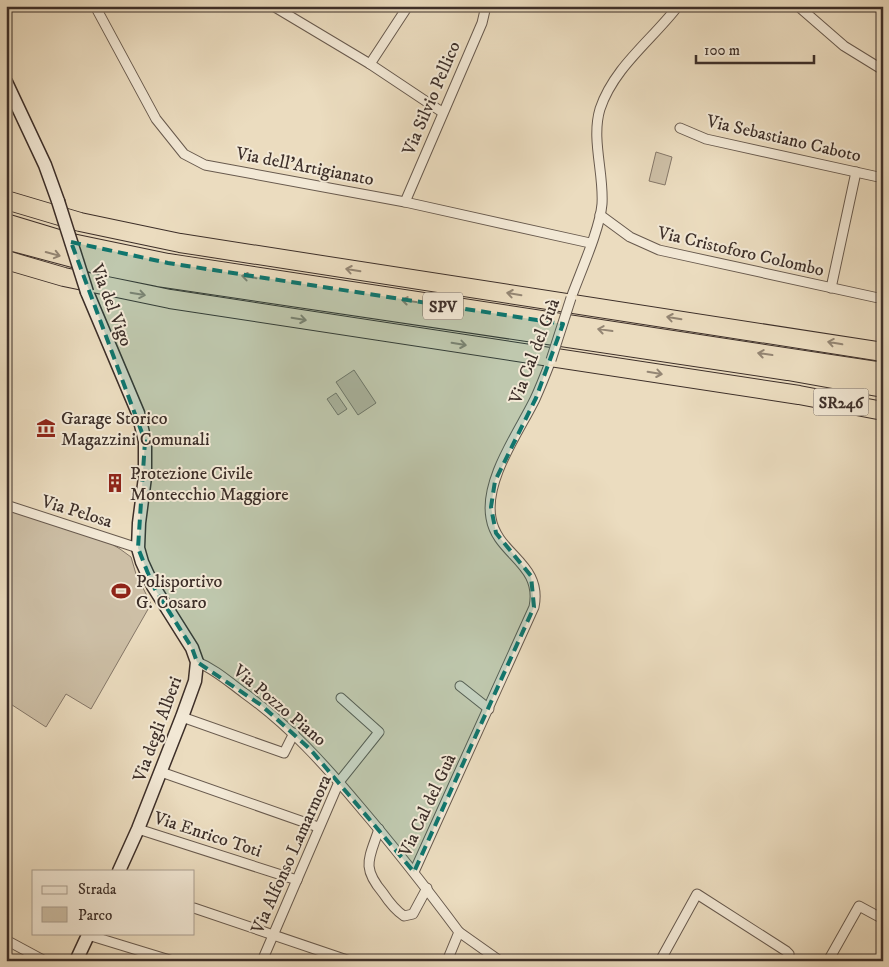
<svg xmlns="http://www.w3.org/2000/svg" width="889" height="967" viewBox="0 0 889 967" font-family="'IM FELL DW Pica',serif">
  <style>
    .green { fill: #cdbfa6; stroke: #857768 }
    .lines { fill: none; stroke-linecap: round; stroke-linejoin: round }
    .street-casing { stroke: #685a4e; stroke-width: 11 }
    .secondary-casing { stroke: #3d2f29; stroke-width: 15 }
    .highway-casing { stroke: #3d2f29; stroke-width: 20 }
    .street { stroke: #f2e8d5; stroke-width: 9 }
    .secondary { stroke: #f2e8d5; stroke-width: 12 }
    .highway { stroke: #ebdcbf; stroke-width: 18 }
    .street-bridge-casing { stroke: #685a4e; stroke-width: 11; stroke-linecap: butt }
    .secondary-bridge-casing { stroke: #3d2f29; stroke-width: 15; stroke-linecap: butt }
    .street-bridge { stroke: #f2e8d5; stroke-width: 9 }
    .secondary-bridge { stroke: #f2e8d5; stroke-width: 12 }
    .oneway { stroke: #948674 }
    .marked { fill: #0f766e; fill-opacity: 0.2; stroke: #0f766e; stroke-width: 4; stroke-dasharray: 10 6; stroke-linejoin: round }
    .labels { text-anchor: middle; stroke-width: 4; stroke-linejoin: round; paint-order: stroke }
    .shield { fill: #f2e8d5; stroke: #73665d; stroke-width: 1 }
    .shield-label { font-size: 16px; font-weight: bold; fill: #3d2f29 }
    .street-label { font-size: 18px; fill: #3d2f29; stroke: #f2e8d5 }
    .poi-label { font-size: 18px; fill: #3d2f29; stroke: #f2e8d5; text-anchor: start }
  </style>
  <rect width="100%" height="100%" fill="#ebdcbf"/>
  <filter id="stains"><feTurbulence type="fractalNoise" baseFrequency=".004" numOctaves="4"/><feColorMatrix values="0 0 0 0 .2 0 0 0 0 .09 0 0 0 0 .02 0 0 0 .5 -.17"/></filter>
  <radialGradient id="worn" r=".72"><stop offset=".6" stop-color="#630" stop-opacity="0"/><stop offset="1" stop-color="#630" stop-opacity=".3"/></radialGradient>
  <g class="green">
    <polygon points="656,152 672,157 665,185 649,181"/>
    <polygon points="354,370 376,403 358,415 336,382"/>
    <polygon points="336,393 347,409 338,415 327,399"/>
    <polygon points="6,509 100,537 120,549 131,557 136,574 151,604 91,709 66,694 46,727 6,701"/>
  </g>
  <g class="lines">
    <g class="street-casing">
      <g id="street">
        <polyline points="95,6 156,119 184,154 205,165 405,202 590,243"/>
        <polyline points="273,6 370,64 442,112"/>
        <polyline points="798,6 844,46 883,70"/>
        <polyline points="370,64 408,6"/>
        <polyline points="680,128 706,139 883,178"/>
        <polyline points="405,202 482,23 486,6"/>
        <polyline points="600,215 630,237 659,250 883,299"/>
        <polyline points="831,288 856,172"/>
        <path d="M571,298C580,273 600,229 602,204C604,173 591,139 600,109C614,67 652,40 678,6"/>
        <polyline points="6,505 138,548"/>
        <path d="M197,662C215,669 229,682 244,693C290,726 324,764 360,807C395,848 427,889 459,932L447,961"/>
        <polyline points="460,686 489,709"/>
        <polyline points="182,717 284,753 294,733"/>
        <polyline points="161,772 318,827"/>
        <polyline points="138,829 297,880"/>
        <path d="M379,829C369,859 361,867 383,893C389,902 395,910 404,916L413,914L427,888"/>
        <path d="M414,872L534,607C543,563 497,555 491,518C484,480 519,432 535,399C541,386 546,373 551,360"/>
        <polyline points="194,908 350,961"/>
        <polyline points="459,932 500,961"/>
        <polyline points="88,935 173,961"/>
        <polyline points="6,940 45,961"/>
        <polyline points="262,961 339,782 379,732 341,698"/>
        <polyline points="660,961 697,894 786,951 789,954 785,961"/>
        <polyline points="828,961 859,906 883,919"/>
      </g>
    </g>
    <g class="secondary-casing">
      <g id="secondary">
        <polyline points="6,82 45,165 58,201"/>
        <polyline points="87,292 138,413 145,441 145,477 139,523 138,548 142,562 153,586 192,648 197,662 195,681 182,717 138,829 119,871"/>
        <polyline points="76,961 89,933"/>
      </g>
    </g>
    <g class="highway-casing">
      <g id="highway">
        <polyline points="6,200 80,222 180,243 883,352"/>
        <polyline points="6,223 72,243 168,263 883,372"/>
        <polyline points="6,240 103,266 158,277 788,371 883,388"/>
        <polyline points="6,260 64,277 170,299 799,395 883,411"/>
      </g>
    </g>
    <use href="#street" class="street"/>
    <use href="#secondary" class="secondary"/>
    <use href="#highway" class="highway"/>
    <g class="street-bridge-casing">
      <polyline id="street-bridge" points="551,360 571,298"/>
    </g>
    <g class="secondary-bridge-casing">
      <polyline id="secondary-bridge" points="58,201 87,292"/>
    </g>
    <use href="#street-bridge" class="street-bridge"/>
    <use href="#secondary-bridge" class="secondary-bridge"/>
  </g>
  <defs><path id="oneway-shaft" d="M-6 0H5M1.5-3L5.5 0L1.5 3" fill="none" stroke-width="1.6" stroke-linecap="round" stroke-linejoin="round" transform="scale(1.25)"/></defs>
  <g class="oneway">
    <use href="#oneway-shaft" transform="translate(53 254) rotate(15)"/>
    <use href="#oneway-shaft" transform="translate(353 270) rotate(-171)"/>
    <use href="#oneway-shaft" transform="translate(249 277) rotate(-171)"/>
    <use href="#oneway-shaft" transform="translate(138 294) rotate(10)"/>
    <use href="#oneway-shaft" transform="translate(514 294) rotate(-171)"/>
    <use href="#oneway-shaft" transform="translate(409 301) rotate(-172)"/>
    <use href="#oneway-shaft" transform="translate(674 318) rotate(-171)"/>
    <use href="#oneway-shaft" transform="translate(299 319) rotate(9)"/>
    <use href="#oneway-shaft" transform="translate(605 330) rotate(-172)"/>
    <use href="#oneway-shaft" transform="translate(835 343) rotate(-170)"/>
    <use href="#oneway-shaft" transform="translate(459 344) rotate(9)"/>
    <use href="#oneway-shaft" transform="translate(765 354) rotate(-172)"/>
    <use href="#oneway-shaft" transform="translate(655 373) rotate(9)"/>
  </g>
  <path class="marked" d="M71,242L168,263L563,324L536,398L495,481L491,507L496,533L531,576L534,607L414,872L310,749L261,705L197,662L192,648L153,586L138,548L145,441Z"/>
  <defs>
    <g id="museum-bare" transform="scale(1.5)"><path d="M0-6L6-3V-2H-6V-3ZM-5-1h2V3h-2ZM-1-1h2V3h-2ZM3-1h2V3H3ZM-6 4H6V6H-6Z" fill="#8f2418" stroke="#f2e8d5" stroke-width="2.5" paint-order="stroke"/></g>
    <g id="building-bare" transform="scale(1.5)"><path d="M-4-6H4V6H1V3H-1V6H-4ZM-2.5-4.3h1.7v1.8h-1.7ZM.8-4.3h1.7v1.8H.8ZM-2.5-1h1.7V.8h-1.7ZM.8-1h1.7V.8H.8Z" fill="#8f2418" stroke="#f2e8d5" stroke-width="2.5" paint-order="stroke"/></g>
    <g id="stadium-bare" transform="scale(1.5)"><path d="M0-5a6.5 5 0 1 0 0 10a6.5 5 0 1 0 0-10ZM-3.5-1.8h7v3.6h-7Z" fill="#8f2418" stroke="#f2e8d5" stroke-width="2.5" paint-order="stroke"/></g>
  </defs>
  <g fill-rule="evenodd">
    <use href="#museum-bare" x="46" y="428"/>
    <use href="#building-bare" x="115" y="483"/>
    <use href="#stadium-bare" x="121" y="591"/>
  </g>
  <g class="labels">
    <g class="shield">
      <rect x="423" y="292.5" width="40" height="27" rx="4"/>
      <rect x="813.5" y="388.5" width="55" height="27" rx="4"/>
    </g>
    <g class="shield-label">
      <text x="443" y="312">SPV</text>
      <text x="841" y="408">SR246</text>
    </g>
    <g class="street-label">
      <text transform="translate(431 98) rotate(-67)" y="6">Via Silvio Pellico</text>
      <text transform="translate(784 138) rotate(13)" y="6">Via Sebastiano Caboto</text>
      <text transform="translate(305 166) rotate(11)" y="6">Via dell'Artigianato</text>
      <text transform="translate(741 251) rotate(13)" y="6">Via Cristoforo Colombo</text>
      <text transform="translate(112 305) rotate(69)" y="6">Via del Vigo</text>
      <text transform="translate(534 351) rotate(-69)" y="6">Via Cal del Guà</text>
      <text transform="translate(77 511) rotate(17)" y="6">Via Pelosa</text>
      <text transform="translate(280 705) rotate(40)" y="6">Via Pozzo Piano</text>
      <text transform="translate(157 729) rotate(-70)" y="6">Via degli Alberi</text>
      <text transform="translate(427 805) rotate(-65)" y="6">Via Cal del Guà</text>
      <text transform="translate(208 834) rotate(18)" y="6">Via Enrico Toti</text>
      <text transform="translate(291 854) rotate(-66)" y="6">Via Alfonso Lamarmora</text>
    </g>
    <g class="poi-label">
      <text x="61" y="424">Garage Storico<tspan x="61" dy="21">Magazzini Comunali</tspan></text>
      <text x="130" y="479">Protezione Civile<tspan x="130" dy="21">Montecchio Maggiore</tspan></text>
      <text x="136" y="587">Polisportivo<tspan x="136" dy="21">G. Cosaro</tspan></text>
    </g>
  </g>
  <rect width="889" height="967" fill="none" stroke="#ebdcbf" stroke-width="25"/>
  <rect x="8" y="8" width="874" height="952" fill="none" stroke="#3d2f29" stroke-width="2.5"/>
  <rect x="12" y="12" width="864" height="942" fill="none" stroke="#3d2f29"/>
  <rect x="32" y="870" width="162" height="65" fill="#f2e8d5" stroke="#aa9e90"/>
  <rect x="42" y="886" width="25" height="8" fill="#f2e8d5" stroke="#aa9e90"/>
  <text x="78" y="894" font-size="15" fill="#3d2f29">Strada</text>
  <rect x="42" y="907" width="25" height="15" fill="#cdbfa6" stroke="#aa9e90"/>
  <text x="78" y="920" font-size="15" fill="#3d2f29">Parco</text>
  <path d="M696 55v8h118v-8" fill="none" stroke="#3d2f29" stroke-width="2.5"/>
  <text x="704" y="55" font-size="15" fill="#3d2f29" stroke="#f2e8d5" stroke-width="4" paint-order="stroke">100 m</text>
  <rect width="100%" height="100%" filter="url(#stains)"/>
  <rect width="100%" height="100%" fill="url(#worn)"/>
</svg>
